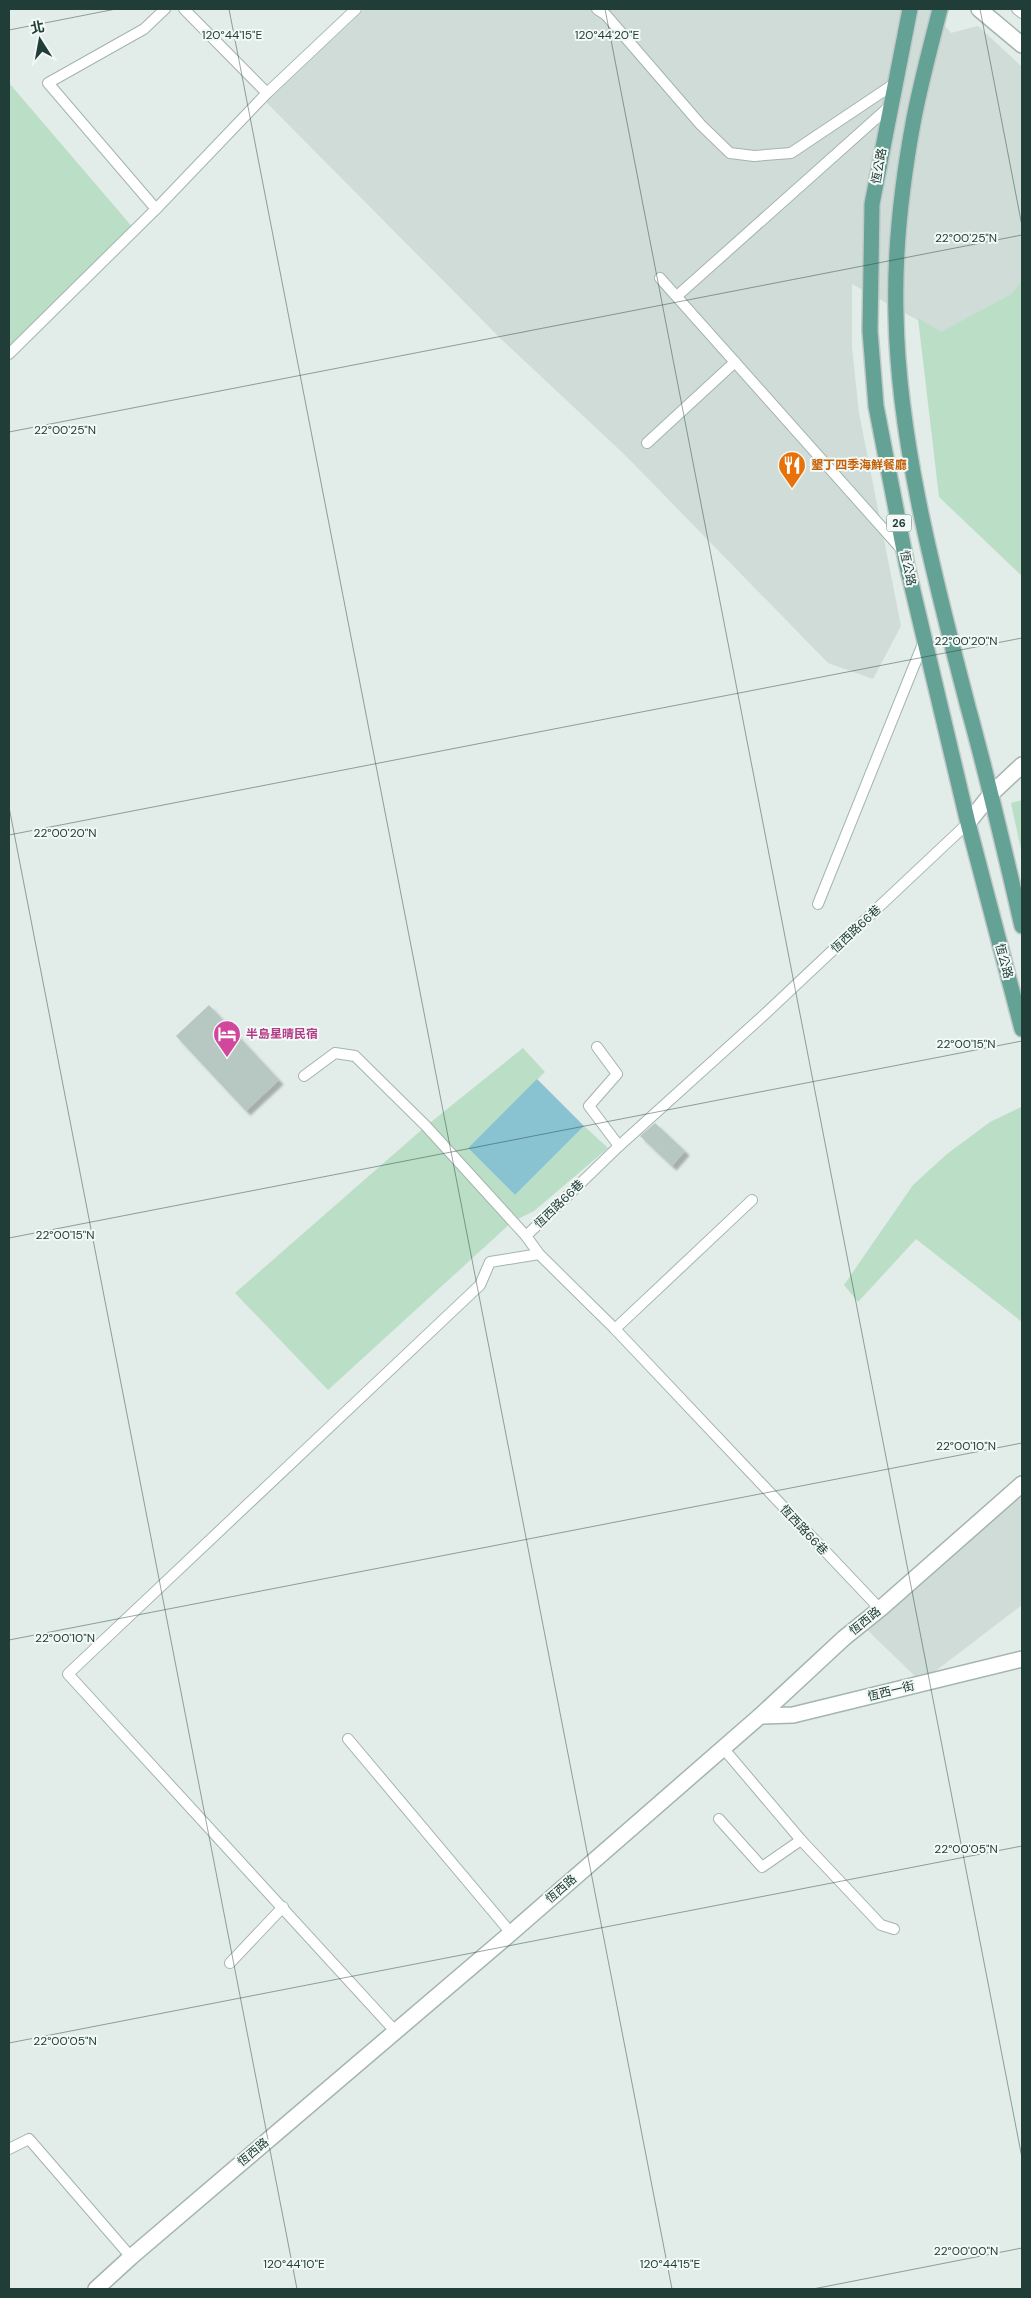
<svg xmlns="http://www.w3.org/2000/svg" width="1031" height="2298" viewBox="0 0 1031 2298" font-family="'DM Sans','Noto Sans TC',sans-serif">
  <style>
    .built { fill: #d0dcd7 }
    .green { fill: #badec6 }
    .water { fill: #89c3d2 }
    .building { fill: #b7c7c1; filter: url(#shadow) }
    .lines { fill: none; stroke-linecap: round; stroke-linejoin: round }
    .lane-casing { stroke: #a4b4af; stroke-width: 12 }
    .street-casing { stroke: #a4b4af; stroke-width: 18 }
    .primary-casing { stroke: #c1c9c7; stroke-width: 18 }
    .lane { stroke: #fff; stroke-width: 10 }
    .street { stroke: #fff; stroke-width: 15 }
    .primary { stroke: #65a296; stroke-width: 15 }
    .ticks { fill: none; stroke: #213d37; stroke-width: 1; stroke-opacity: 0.45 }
    .labels { text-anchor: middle; stroke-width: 4; stroke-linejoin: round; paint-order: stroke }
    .shield { fill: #f2f9f6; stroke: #607570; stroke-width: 1 }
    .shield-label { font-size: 11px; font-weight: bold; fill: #213d37 }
    .street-label { font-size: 12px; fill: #213d37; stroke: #f2f9f6 }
    .food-label { font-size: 12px; font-weight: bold; fill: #c56008; stroke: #f2f9f6; text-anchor: start }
    .hotel-label { font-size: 12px; font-weight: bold; fill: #b23c85; stroke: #f2f9f6; text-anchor: start }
    .ticks-label { font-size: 12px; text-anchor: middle; fill: #213d37; stroke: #f2f9f6; stroke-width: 4; stroke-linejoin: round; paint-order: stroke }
  </style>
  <defs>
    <filter id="shadow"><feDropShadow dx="4.5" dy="4.5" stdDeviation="1" flood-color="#0004"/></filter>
  </defs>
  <rect width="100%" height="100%" fill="#e2ece8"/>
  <g class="built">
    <polygon points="365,9 930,9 951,33 978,26 1022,67 1022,280 1011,294 941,333 852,284 852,348 859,413 901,626 873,679 828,663 625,455 501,339 266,102"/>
    <polygon points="1022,1476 1022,1605 921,1682 857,1620"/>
  </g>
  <g class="green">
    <polygon points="9,83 134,229 9,353"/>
    <polygon points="1022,280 1022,576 939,497 918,318 941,332 1011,294"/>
    <polygon points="1022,800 1022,854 1011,803"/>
    <polygon points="523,1048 545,1072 468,1148 515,1195 584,1126 608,1148 534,1211 512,1222 328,1390 235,1293 426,1126"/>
    <polygon points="1021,1107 1022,1115 1022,1322 916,1239 858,1302 844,1285 913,1185 947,1154 990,1122"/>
  </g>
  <polygon class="water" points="537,1079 584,1126 515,1195 468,1148"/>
  <g class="building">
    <polygon points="209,1005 279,1080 246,1111 176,1036"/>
    <polygon points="655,1123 685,1151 672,1166 640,1136"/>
  </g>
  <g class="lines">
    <g class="lane-casing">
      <g id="lane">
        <polyline points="184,9 267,93"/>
        <polyline points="597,9 606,15 701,125 730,153 754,156 791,153 894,84"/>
        <polyline points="1017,9 1022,13"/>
        <polyline points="156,209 48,83 144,29 165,9"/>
        <polyline points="660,278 903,551"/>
        <polyline points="677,296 890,106"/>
        <polyline points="9,354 156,209 267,93 356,9"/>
        <polyline points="647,443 735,362"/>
        <polyline points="818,904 924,641"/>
        <polyline points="597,1047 617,1074 589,1106 619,1146"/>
        <polyline points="304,1076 335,1053 355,1056 426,1126 526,1236"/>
        <polyline points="615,1329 752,1200"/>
        <polyline points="880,1609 615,1329 539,1254 526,1236 619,1146 765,1014 968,823"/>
        <polyline points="348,1739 511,1933"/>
        <polyline points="719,1819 762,1867 801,1840 723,1748"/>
        <polyline points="801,1840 881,1925 894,1929"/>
        <polyline points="230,1963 283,1907"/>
        <polyline points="395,2031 68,1674 480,1285 490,1262 539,1254"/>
        <polyline points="9,2149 29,2139 131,2257"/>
      </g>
    </g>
    <g class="street-casing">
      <g id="street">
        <polyline points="979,9 1022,45"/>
        <polyline points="968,823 991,794 1022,765"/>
        <polyline points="760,1716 793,1715 1022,1659"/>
        <polyline points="96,2289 131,2257 511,1933 760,1716 844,1638 880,1609 1022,1484"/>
      </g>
    </g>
    <g class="primary-casing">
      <g id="primary">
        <polyline points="910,9 872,204 870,331 876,406 907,566 968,823 1022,1029"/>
        <path d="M940,9C931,45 921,82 914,118C902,182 894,250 896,315C898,443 936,583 968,707C988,779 1005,852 1022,926"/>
      </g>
    </g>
    <use href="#lane" class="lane"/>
    <use href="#street" class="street"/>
    <use href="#primary" class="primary"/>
  </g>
  <path class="ticks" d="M229,9L672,2289M605,9L1022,2158M980,9L1022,226M9,30L116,9M9,432L1022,235M9,807L297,2289M9,835L1022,638M9,1238L1022,1041M9,1640L1022,1443M9,2043L1022,1846M813,2289L1022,2248"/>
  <defs>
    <g id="restaurant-pin" transform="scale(1.4375)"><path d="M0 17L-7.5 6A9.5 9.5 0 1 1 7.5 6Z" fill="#e8710a" stroke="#f2f9f6"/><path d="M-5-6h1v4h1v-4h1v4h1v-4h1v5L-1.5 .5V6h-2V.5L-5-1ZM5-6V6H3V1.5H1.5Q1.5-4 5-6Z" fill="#fff"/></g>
    <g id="hotel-pin" transform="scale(1.4375)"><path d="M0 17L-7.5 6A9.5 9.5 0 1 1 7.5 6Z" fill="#d1479c" stroke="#f2f9f6"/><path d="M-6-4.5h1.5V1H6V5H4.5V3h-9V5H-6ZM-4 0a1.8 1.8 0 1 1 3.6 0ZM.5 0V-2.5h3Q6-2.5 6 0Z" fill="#fff"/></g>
  </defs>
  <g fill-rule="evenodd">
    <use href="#restaurant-pin" x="792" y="465"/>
    <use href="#hotel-pin" x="227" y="1034"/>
  </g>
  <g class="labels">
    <rect class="shield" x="886.5" y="514.5" width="25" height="17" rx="4"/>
    <g class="shield-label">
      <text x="899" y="527">26</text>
    </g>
    <g class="street-label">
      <text transform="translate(879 166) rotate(-80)" y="4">恆公路</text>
      <text transform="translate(908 568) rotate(78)" y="4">恆公路</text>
      <text transform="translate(856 929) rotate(-43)" y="4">恆西路66巷</text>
      <text transform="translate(1004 961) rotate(75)" y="4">恆公路</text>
      <text transform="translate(559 1204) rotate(-44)" y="4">恆西路66巷</text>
      <text transform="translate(804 1530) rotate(47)" y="4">恆西路66巷</text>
      <text transform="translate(865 1621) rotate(-39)" y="4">恆西路</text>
      <text transform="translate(891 1691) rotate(-14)" y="4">恆西一街</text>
      <text transform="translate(561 1889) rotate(-41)" y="4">恆西路</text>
      <text transform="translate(253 2152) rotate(-40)" y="4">恆西路</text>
    </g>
    <g class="food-label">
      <text x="811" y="469">墾丁四季海鮮餐廳</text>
    </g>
    <g class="hotel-label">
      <text x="246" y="1038">半島星晴民宿</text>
    </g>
  </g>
  <g class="ticks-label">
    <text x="232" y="39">120°44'15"E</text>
    <text x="607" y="39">120°44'20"E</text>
    <text x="966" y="242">22°00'25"N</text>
    <text x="65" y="434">22°00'25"N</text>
    <text x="966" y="645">22°00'20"N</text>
    <text x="65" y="837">22°00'20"N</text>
    <text x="966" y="1048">22°00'15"N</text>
    <text x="65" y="1239">22°00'15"N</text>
    <text x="966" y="1450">22°00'10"N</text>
    <text x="65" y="1642">22°00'10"N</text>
    <text x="966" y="1853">22°00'05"N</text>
    <text x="65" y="2045">22°00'05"N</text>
    <text x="966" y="2255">22°00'00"N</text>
    <text x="294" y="2268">120°44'10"E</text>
    <text x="670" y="2268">120°44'15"E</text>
  </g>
  <rect width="1031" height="2298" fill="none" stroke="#213d37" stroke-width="20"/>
  <g transform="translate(40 40) rotate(349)" stroke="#f2f9f6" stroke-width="4" paint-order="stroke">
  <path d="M0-4L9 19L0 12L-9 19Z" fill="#213d37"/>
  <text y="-8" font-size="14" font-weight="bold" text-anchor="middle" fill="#213d37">北</text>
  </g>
</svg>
